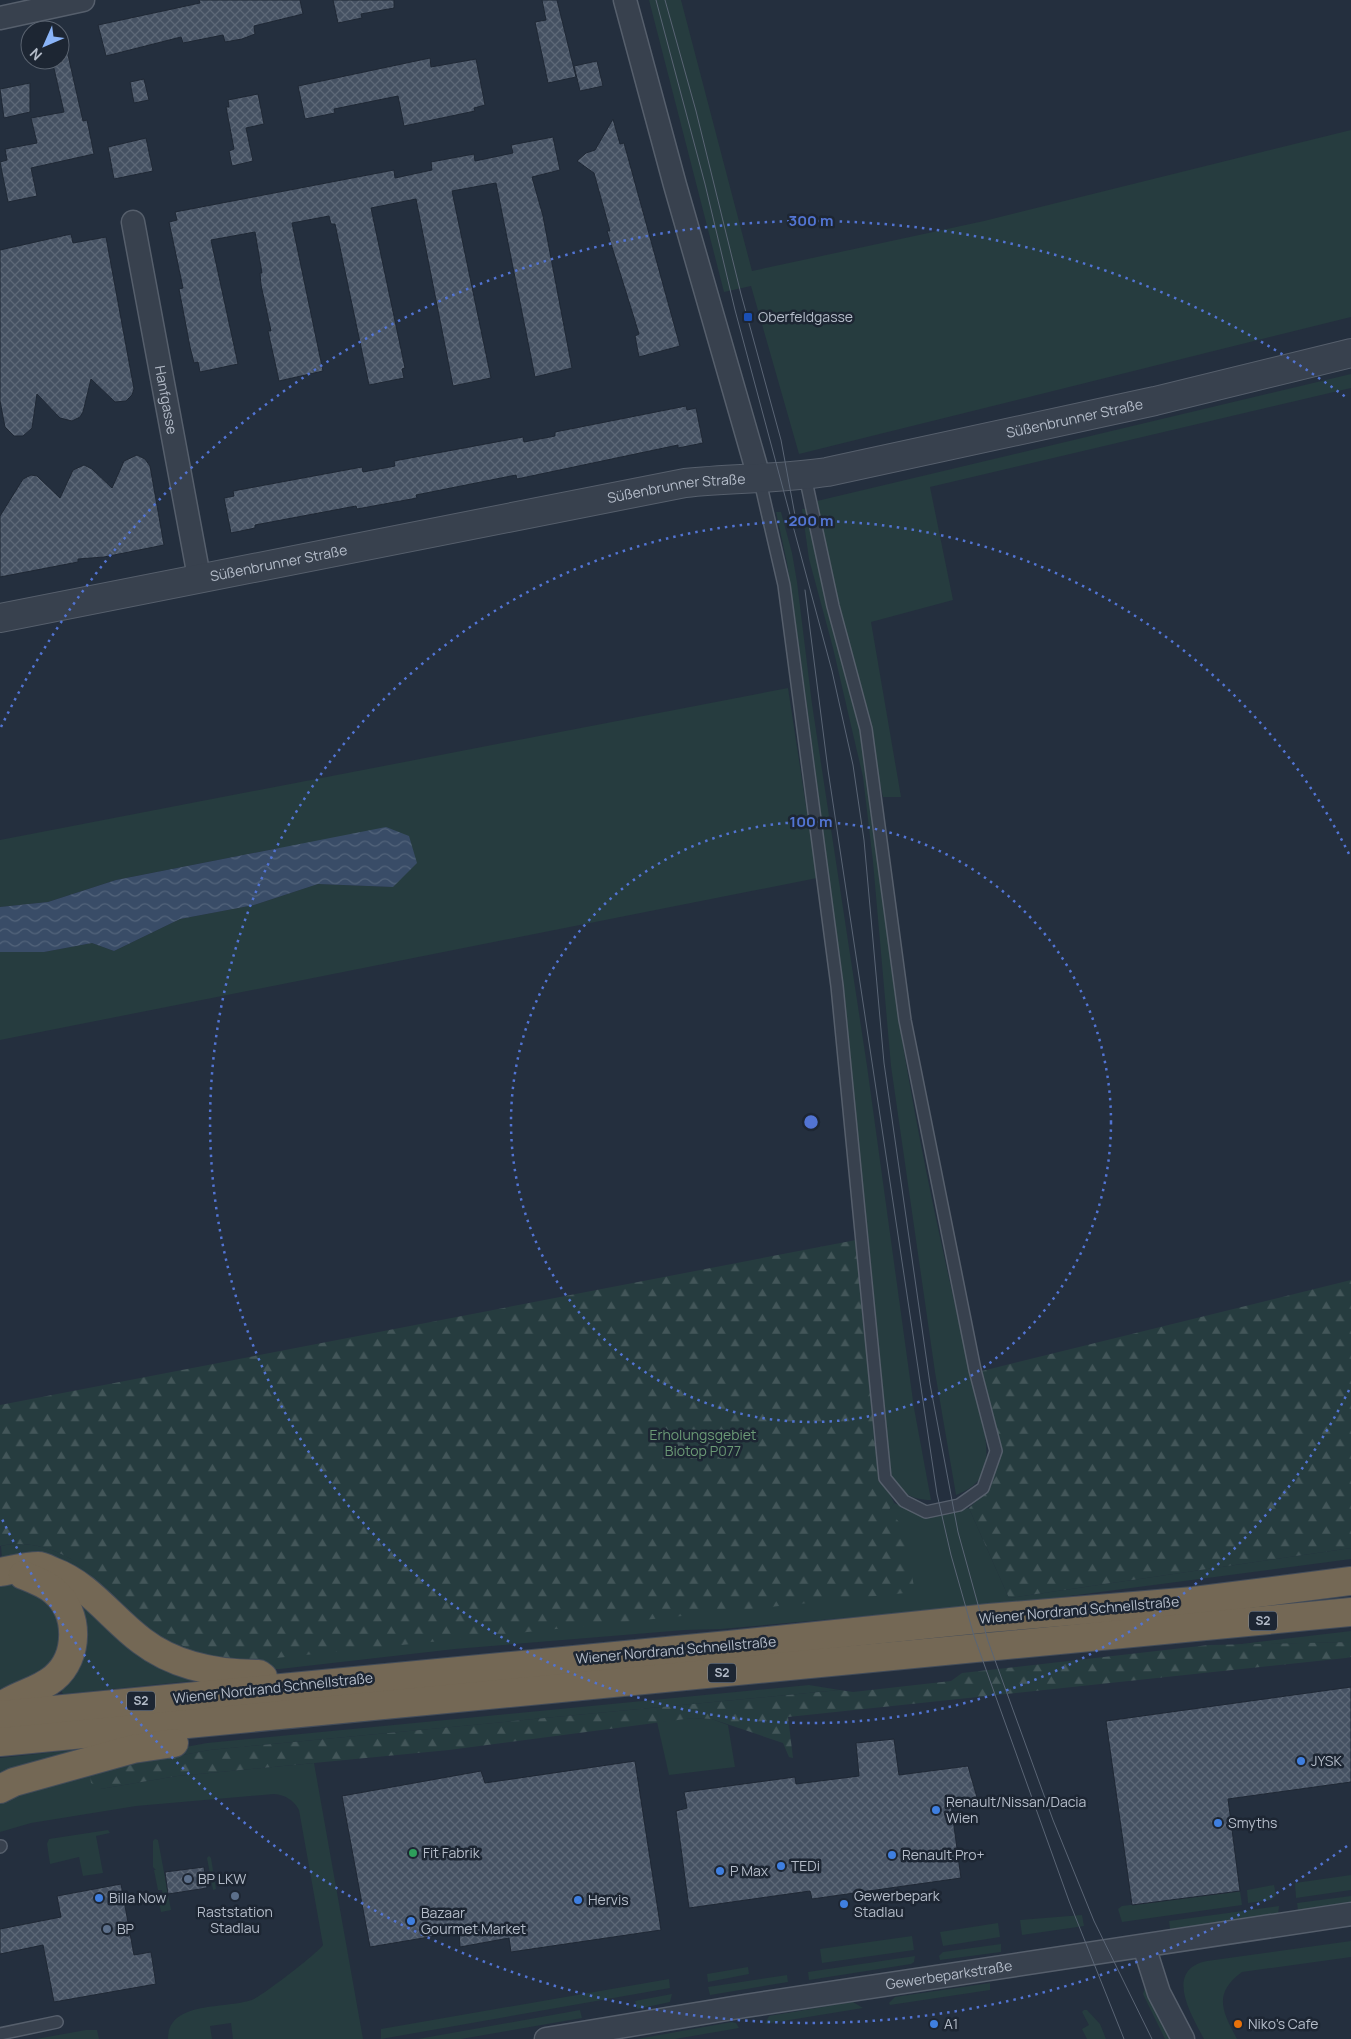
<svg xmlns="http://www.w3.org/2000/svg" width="1351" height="2039" viewBox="0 0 1351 2039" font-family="Manrope,sans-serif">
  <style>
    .grass { fill: #263c3f }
    .forest { fill: url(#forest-firs) }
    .water { fill: url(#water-waves) }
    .building { fill: url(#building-cross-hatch); stroke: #1f2835 }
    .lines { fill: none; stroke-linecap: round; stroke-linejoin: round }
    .service-casing { stroke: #565f6c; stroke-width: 14 }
    .minor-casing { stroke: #565f6c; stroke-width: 25 }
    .tertiary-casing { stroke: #565f6c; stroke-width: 30 }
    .motorway-casing { stroke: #434c59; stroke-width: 30 }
    .service { stroke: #38414e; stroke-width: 11 }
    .minor { stroke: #38414e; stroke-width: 22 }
    .tertiary { stroke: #38414e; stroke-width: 28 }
    .motorway { stroke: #746855; stroke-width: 28 }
    .tram { stroke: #5a6575; stroke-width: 1 }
    .ring { fill: none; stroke: #5274d3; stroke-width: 2.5; stroke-dasharray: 2.5 5 }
    .transit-dot { fill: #1a4fb4; stroke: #1d2633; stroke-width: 2 }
    .shop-dot { fill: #3f7fe0; stroke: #1d2633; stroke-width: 2 }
    .leisure-dot { fill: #2e9e5b; stroke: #1d2633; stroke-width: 2 }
    .service-dot { fill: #5c6f8a; stroke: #1d2633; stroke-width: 2 }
    .food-dot { fill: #e8710a; stroke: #1d2633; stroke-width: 2 }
    .labels { text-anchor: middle; stroke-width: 5; stroke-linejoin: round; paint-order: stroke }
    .shield { fill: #1d2633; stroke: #878f9c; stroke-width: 1 }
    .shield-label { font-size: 12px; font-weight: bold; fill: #b4bcc9 }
    .poi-label { font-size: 14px; fill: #b4bcc9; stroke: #1d2633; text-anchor: start }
    .street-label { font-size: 14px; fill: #b4bcc9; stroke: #1d2633 }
    .park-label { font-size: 14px; fill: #6b9a76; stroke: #1d2633 }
    .centre { fill: #5274d3; stroke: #1d2633; stroke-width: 2.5 }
    .ring-label { font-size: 15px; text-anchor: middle; font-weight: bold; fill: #5274d3; stroke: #1d2633; stroke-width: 5; stroke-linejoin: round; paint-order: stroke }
  </style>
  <defs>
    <pattern id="forest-firs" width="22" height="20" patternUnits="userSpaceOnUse" patternTransform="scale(1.25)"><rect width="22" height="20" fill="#263c3f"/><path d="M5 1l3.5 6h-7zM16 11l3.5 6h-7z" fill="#435659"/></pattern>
    <pattern id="water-waves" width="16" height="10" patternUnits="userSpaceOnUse" patternTransform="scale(1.25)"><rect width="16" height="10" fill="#394c67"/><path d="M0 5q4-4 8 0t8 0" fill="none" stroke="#53647b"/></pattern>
    <pattern id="building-cross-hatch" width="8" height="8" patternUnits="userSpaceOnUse" patternTransform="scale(1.25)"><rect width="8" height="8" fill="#455162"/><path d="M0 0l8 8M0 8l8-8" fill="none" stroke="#5d6877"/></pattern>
  </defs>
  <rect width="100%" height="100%" fill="#242f3e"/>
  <g class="grass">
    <polygon points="649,0 681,0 752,271 984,221 1351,130 1351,317 799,454 751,286 724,292"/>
    <path d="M1351,374V388L930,487L953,600L871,622L901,797H883C861,698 835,601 817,501Z"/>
    <path d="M802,509H808C821,592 850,671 865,753C880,837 884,923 897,1008C919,1151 952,1294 985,1435C989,1465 986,1484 956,1495L935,1372L891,1066L873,862L863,777L833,648L809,559Z"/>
    <path d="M776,512H781L792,553L797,582L812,704L867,1066L914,1408L931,1500C911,1500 894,1491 890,1469C863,1166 831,864 787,563Z"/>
    <polygon points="788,688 817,878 0,1040 0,952 44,952 92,943 114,951 180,919 254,905 318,884 393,887 279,848 116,880 48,902 0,907 0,840"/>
    <path d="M894,1503L927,1517L969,1508L1009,1598L1351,1548V1559L1024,1602L721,1629L685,1630L455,1649L280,1669H251L206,1664L2,1559L1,1546C39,1538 70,1556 99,1577L889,1510Z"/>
    <polygon points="0,1583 14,1583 50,1601 64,1636 53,1668 0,1693"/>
    <polygon points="76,1594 193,1675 192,1681 63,1694 59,1687"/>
    <polygon points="1351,1631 1351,1642 1233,1645"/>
    <path d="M809,1685L840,1690L210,1750L102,1770L100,1789L177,1776L314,1763L363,2039H233L231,2023L210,2026L212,2039H168C168,1999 229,2010 254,1999C263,1995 318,1953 323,1945L299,1810C294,1800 285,1795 274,1794L136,1806L31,1823L0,1832V1799L121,1759L207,1743Z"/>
    <polygon points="693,1718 712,1719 728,1725 735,1767 669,1775 657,1722"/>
    <polygon points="91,1748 0,1781 0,1758"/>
    <polygon points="108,1830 110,1833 96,1836 103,1873 83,1876 79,1857 50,1864 47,1844 49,1839"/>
    <polygon points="155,1839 158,1840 171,1910 161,1912 158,1897 163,1896 162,1890 158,1890 154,1870 156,1870 153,1867 153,1841"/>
    <polygon points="209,1856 211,1858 216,1889 213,1890 207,1858"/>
    <polygon points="1351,1875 1351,1890 1296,1898 1295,1883"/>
    <polygon points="1274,1885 1276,1895 1271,1900 1248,1903 1247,1890"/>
    <polygon points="1240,1891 1242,1905 1122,1922 1118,1909 1122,1906"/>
    <polygon points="1351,1896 1351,1905 1298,1910 1297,1903"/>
    <polygon points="1279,1906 1278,1915 1170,1929 1169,1921"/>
    <polygon points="1082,1915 1084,1926 1022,1935 1020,1920"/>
    <polygon points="998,1923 1000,1937 943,1946 940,1932"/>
    <polygon points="912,1936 914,1950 822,1963 820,1949"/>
    <path d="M1351,1941V1957L1242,1972C1212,1994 1223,2012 1237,2039H1204C1192,2016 1163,1970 1207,1961Z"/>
    <polygon points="1001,1944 1001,1952 940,1960 939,1956 943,1952"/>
    <polygon points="915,1956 914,1962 911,1964 809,1980 808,1972"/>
    <polygon points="748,1967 749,1974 708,1982 707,1974"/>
    <polygon points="787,1975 788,1982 710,1995 708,1987"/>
    <polygon points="669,1979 670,1988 381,2039 381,2029"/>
    <polygon points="990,1983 990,1990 890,2005 889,2003 895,1997"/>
    <polygon points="1145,1987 1172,2039 1165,2039 1143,1994"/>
    <polygon points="672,1994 670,2002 637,2009 635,2001"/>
    <polygon points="853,2002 863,2008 765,2024 769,2016"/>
    <polygon points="580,2010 582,2018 461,2039 418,2039"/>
    <polygon points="1084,2010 1087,2010 1100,2024 1106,2039 1087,2039 1082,2029 1089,2025 1082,2012"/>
    <polygon points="732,2022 736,2023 739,2028 675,2039 637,2039"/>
    <polygon points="86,2030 97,2030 99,2039 36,2039"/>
  </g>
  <g class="forest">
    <path d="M856,1240L882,1477L894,1503L889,1510L903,1527L915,1592L246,1661C220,1656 192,1652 168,1639C159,1633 150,1623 142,1616C101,1581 60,1534 0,1546V1405Z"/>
    <polygon points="1351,1280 1351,1548 1009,1598 969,1508 987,1491 1001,1455 982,1371"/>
    <polygon points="1351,1642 1351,1657 1346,1658 788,1717 793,1758 789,1757 783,1743 712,1719 693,1718 449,1750 177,1776 100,1789 91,1783 90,1775 102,1770 210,1750 840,1690 853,1692 951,1681 962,1673 1209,1645"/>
  </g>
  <polygon class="water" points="386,827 409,836 417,863 393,887 318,884 254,905 180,919 114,951 92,943 44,952 0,952 0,907 48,902 116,880"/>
  <g class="building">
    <polygon points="199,0 300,0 303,14 254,26 255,34 242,39 225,42 223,35 183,43 181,37 106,56 98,25 200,3"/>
    <polygon points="333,0 394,0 394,8 361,14 362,18 338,23"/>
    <polygon points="542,0 557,0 576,77 548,83 535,22 546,20"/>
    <polygon points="66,46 83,121 87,120 94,154 31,168 37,196 8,202 0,162 7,160 5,149 37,143 31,118 64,112 52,60 60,60 60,47"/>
    <polygon points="430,58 431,67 476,59 485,105 474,108 475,111 404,126 398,96 334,109 335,113 305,119 298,86"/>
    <polygon points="597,61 603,86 580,91 574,66"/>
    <polygon points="144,79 149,100 134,103 130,82"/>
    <polygon points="30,83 30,112 4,118 0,89"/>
    <polygon points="258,94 264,124 246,128 253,161 232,166 229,151 234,149 226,107 229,107 228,100"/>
    <polygon points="613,119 620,144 624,143 680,346 639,357 635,336 639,334 607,231 610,231 594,173 577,161 586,153 595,150"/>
    <polygon points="553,137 560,170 532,177 543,216 572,368 535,377 496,183 452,191 491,378 453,386 416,199 371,208 405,368 402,369 404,378 369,385 335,224 331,224 329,216 292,223 323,371 279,381 268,331 271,331 261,285 260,273 262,273 255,232 211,240 238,364 200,372 198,362 194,363 190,347 179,289 183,288 169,222 177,220 175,212 394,170 395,178 432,170 431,162 474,154 475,161 513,153 511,145"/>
    <polygon points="146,138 153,171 114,179 108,147"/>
    <polygon points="71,234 73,243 106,237 134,389 132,395 126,401 115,402 91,379 83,412 80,417 72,421 60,418 37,394 32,428 23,436 14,436 5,427 0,401 0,250"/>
    <polygon points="686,406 687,410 696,408 703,443 678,448 678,445 517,479 516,475 416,495 417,498 357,509 356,506 255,525 255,528 231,533 224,498 234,496 233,491 362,467 363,472 395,466 394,461 523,437 524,442 555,436 555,432"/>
    <polygon points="137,455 145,459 150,466 164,545 104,557 78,559 78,562 0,577 0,516 23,479 31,475 37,476 60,498 73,470 84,465 92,469 112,488 124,461"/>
    <polygon points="1351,1687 1351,1782 1228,1799 1240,1891 1132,1905 1106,1721"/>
    <polygon points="894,1739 899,1775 968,1766 978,1801 951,1804 961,1878 812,1899 810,1891 689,1908 676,1811 687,1808 684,1792 795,1777 796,1784 859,1776 856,1743"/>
    <polygon points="635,1761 661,1930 511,1952 509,1938 460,1947 459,1932 370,1947 342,1796 481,1771 485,1783"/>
    <polygon points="204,1867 207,1888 168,1894 165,1872"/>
    <polygon points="121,1884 134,1955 151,1952 156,1984 54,2002 43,1945 0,1954 0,1929 61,1917 57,1896"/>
  </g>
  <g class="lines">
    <g class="service-casing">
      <g id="service">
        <polyline points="759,477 784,585 837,986 885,1478 904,1501 926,1512 959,1505 983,1488 996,1451 975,1370 905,1020 866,729 833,606 805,476"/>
        <polyline points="0,1847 1,1846"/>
        <polyline points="0,2034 57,2022"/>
      </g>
    </g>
    <g class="minor-casing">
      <g id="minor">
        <polyline points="625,0 675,185 759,477"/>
        <polyline points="0,18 83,0"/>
        <path id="s1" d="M133,222L199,577"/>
        <polyline points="1144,1946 1159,1993 1183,2039"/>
        <path id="s2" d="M546,2039L745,2006L1351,1914"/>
      </g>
    </g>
    <g class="tertiary-casing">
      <g id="tertiary">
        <path id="s3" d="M0,618L685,483C732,478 780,479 827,472L1155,401L1351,353"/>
      </g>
    </g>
    <g class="motorway-casing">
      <g id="motorway">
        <path d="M0,1572C12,1570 26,1566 38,1566C43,1566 48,1569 52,1571C90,1585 111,1618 142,1641C176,1667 218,1674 259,1674L263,1677"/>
        <path d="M0,1707C17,1694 37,1692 54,1678C79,1657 80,1613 54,1591C46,1584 33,1579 23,1575"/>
        <polyline points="0,1715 729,1645 989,1618 1194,1601 1351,1581"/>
        <polyline points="0,1742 1351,1612"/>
        <polyline points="0,1789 14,1782 133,1749 174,1743"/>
      </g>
    </g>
    <use href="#service" class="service"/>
    <use href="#minor" class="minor"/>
    <use href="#tertiary" class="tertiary"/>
    <use href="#motorway" class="motorway"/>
    <g class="tram">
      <polyline points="656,0 705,184 735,310 832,671 853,765 864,840 884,1063 930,1384 958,1532 988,1641 1053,1820 1094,1921 1152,2039"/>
      <polyline points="665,0 696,111 741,294 781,440 797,526"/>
      <polyline points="805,590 828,770 937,1494 951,1555 974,1636 1069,1901 1124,2039"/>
    </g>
  </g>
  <g class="ring">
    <circle cx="811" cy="1122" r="300"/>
    <path d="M1349 1390A601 601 0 1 1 1349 854"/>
    <path d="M1347 1846A901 901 0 0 1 1 1517M1 727A901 901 0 0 1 1347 398"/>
  </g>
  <rect class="transit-dot" x="743" y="312" width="10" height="10" rx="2.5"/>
  <g class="shop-dot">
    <circle cx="1301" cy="1761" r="5"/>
    <circle cx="936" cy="1810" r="5"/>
    <circle cx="1218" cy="1823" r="5"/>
    <circle cx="892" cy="1855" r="5"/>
    <circle cx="781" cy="1866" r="5"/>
    <circle cx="720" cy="1871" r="5"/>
    <circle cx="99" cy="1898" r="5"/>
    <circle cx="578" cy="1900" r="5"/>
    <circle cx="844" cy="1904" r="5"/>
    <circle cx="411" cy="1921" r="5"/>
    <circle cx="934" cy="2024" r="5"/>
  </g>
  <circle class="leisure-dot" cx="413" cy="1853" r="5"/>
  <g class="service-dot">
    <circle cx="188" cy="1879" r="5"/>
    <circle cx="235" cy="1896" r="5"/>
    <circle cx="107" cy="1929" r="5"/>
  </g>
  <circle class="food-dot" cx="1238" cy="2024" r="5"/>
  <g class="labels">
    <g class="shield">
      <rect x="1249" y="1611.5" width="28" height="19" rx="4"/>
      <rect x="708" y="1663.5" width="28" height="19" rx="4"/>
      <rect x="127" y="1691.5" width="28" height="19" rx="4"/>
    </g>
    <g class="shield-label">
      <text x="1263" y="1625">S2</text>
      <text x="722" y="1677">S2</text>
      <text x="141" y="1705">S2</text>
    </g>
    <g class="poi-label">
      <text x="758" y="322">Oberfeldgasse</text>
      <text x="1311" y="1766">JYSK</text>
      <text x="946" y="1807">Renault/Nissan/Dacia<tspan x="946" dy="16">Wien</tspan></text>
      <text x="1228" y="1828">Smyths</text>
      <text x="423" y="1858">Fit Fabrik</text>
      <text x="902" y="1860">Renault Pro+</text>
      <text x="791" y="1871">TEDi</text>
      <text x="730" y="1876">P Max</text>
      <text x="198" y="1884">BP LKW</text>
      <text x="854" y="1901">Gewerbepark<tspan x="854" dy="16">Stadlau</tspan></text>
      <text x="109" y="1903">Billa Now</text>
      <text x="588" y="1905">Hervis</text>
      <text x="235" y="1917" text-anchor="middle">Raststation<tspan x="235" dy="16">Stadlau</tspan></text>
      <text x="421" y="1918">Bazaar<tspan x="421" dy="16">Gourmet Market</tspan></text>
      <text x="117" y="1934">BP</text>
      <text x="944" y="2029">A1</text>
      <text x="1248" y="2029">Niko's Cafe</text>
    </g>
    <g class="street-label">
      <text dy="5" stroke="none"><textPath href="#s1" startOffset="181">Hanfgasse</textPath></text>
      <text dy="5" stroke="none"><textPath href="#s3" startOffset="1094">Süßenbrunner Straße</textPath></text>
      <text dy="5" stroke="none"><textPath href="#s3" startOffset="689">Süßenbrunner Straße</textPath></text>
      <text dy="5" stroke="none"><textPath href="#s3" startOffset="284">Süßenbrunner Straße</textPath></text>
      <text transform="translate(1079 1610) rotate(-5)" y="5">Wiener Nordrand Schnellstraße</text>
      <text transform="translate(676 1650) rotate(-5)" y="5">Wiener Nordrand Schnellstraße</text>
      <text transform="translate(273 1688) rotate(-6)" y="5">Wiener Nordrand Schnellstraße</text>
      <text dy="5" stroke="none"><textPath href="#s2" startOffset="408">Gewerbeparkstraße</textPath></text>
    </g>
    <g class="park-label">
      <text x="703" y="1440">Erholungsgebiet<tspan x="703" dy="16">Biotop P077</tspan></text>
    </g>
  </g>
  <circle cx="811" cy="1122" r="8" class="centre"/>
  <g class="ring-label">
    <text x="811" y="226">300 m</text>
    <text x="811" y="526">200 m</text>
    <text x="811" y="827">100 m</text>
  </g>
  <g transform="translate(45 45) rotate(225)"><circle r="24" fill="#1d2633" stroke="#59626f"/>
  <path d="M0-4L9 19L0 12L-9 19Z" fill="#8ab4f8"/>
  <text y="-8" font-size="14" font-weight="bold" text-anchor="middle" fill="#b4bcc9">N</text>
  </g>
</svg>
